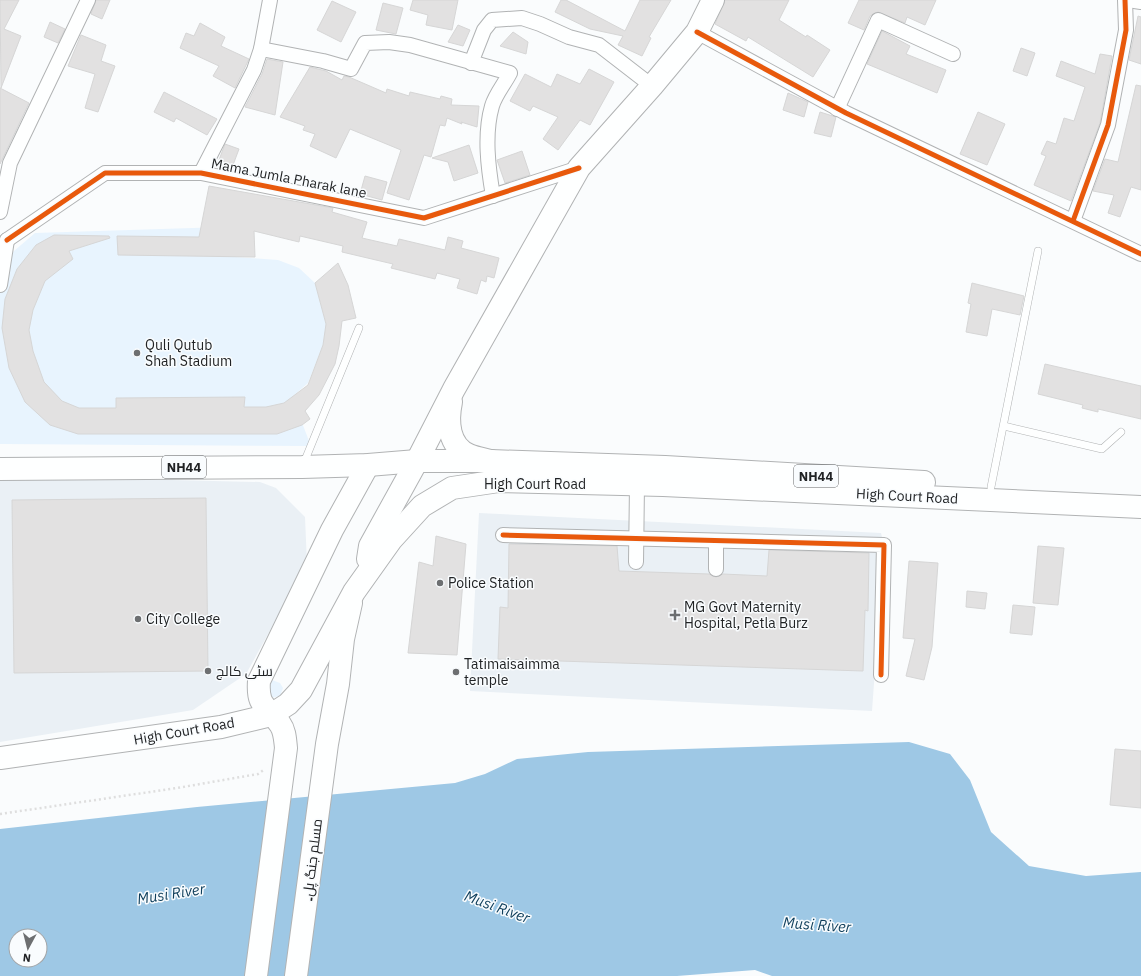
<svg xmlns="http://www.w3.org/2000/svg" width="1141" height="976" viewBox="0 0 1141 976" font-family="'IBM Plex Sans',Cairo,sans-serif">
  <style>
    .built { fill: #eaf0f5 }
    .green { fill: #e8f4fe }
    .water { fill: #9ec8e5; fill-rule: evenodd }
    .building { fill: #e2e1e1; stroke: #d6d6d6 }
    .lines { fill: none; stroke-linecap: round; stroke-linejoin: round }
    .service-casing { stroke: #b1b3b4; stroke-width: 8 }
    .minor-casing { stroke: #b1b3b4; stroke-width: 16 }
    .primary-casing { stroke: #b1b3b4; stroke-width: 24 }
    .trunk-casing { stroke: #b1b3b4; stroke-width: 24 }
    .path { stroke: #dedede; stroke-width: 2.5; stroke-dasharray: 2 3; stroke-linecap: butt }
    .service { stroke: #feffff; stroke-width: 7 }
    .minor { stroke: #feffff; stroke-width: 14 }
    .primary { stroke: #feffff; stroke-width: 22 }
    .trunk { stroke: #feffff; stroke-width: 22 }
    .cycleway-casing { stroke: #f9fcfe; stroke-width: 8 }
    .cycleway { stroke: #e8590c; stroke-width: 5 }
    .poi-dot { fill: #6d6f71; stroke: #f9fcfe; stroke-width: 1.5 }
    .labels { text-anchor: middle; stroke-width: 3; stroke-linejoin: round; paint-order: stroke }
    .shield { fill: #f9fcfe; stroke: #626466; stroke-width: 1 }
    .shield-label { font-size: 13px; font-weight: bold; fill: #212325 }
    .street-label { font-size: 14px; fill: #212325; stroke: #f9fcfe }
    .poi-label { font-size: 14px; fill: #212325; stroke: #f9fcfe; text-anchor: start }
    .water-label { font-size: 15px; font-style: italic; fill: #0e3e5b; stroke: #f9fcfe }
  </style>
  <rect width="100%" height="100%" fill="#fafcfd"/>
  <g class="built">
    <polygon points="0,476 260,482 276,488 305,517 307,564 246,674 193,710 0,742"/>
    <polygon points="479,513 881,533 884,545 872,711 470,691"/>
  </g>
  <g class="green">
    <polygon points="224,227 236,257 278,260 299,268 315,283 326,324 323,345 308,383 292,397 311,446 0,444 0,263 35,233"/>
    <polygon points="272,680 280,683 283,688 280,696 270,698 269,681"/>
  </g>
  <path class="water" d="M909,742L950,754L970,780L991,832L1029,866L1086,876L1141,872V976H772L755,970L677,976H0V829L197,807L455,783L485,774L517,759L588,752ZM16,936H40V960H16Z"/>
  <g class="building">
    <polygon points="0,0 19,0 4,29 21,36 1,88"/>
    <polygon points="96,0 110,0 102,19 91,14"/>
    <polygon points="413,0 458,0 452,30 426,25 428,15 410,10"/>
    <polygon points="561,0 566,0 625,31 640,0 671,0 649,37 651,38 642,56 618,45 623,36 590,29 555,12"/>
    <polygon points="725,0 789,0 779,20 806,37 807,35 830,50 813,77 748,37 746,41 715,24"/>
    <polygon points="859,0 936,0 925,25 907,17 905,23 878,12 870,16 864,30 848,23"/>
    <polygon points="332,1 356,12 341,42 317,30"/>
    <polygon points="383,3 403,8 396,34 376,30"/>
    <polygon points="1138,16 1141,17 1141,64 1129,60"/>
    <polygon points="50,22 65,29 58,43 44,37"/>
    <polygon points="200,23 225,37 221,46 249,59 235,88 213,76 219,66 180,48 186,33 194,36"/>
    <polygon points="458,25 470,30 463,46 448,42"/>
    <polygon points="882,31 910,46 906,54 946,70 937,93 867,64"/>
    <polygon points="513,32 528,42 526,54 500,46"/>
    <polygon points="81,35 106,45 101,61 115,66 98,112 85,108 95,74 68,66"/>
    <polygon points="1021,48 1035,53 1027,76 1013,71"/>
    <polygon points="1100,54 1112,56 1100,123 1071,201 1034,185 1046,156 1041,154 1047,141 1056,144 1064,118 1074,121 1085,87 1056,76 1061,61 1095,74"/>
    <polygon points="267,59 283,62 275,115 245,107 262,74"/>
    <polygon points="310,67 326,71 342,80 344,76 349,77 386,93 387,89 409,96 410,92 440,99 441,96 452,99 451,105 479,106 477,127 461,122 462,124 447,118 445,126 440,125 431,157 424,155 409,200 387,193 401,150 350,129 336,158 310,146 315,134 303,130 305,126 280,117"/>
    <polygon points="589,69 614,82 590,125 580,120 558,150 543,139 558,117 533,106 530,111 510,101 525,74 551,87 557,74 580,84"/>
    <polygon points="1136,85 1141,86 1141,190 1131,187 1120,217 1108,213 1114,195 1093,191 1105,159 1118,162"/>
    <polygon points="0,88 29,103 0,164"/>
    <polygon points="164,92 217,119 207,135 176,118 174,122 154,112"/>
    <polygon points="788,93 808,102 804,117 783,110"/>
    <polygon points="820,112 836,117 831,137 814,133"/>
    <polygon points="978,112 1005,124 987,165 960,154"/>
    <polygon points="225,144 239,149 233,165 219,160"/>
    <polygon points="469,145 478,173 454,181 448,162 432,158"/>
    <polygon points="522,151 530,175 505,183 497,160"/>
    <polygon points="365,176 387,182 382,200 360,194"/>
    <polygon points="209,186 333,208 332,212 367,222 362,238 397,246 399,239 445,250 448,237 463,241 461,248 499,258 494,278 487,276 486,282 481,280 477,294 457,288 460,279 437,273 435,279 391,268 393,264 342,252 343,246 300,236 299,242 254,231 255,257 118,255 117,236 199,237"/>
    <polygon points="54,235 109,236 110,238 69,251 73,259 45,281 33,310 29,330 33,351 44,382 62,401 79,408 116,408 116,398 245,397 244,407 266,407 284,403 308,385 323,345 326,324 315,283 338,263 348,285 356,318 342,321 339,346 335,364 319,395 305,411 310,419 302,425 277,434 78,434 50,425 25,402 9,368 2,328 5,299 17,269 36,245"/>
    <polygon points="972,283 1024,296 1020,315 992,309 987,336 966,332 971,304 968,303"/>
    <polygon points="1045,364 1141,386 1141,419 1098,409 1098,412 1082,408 1083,405 1038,394"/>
    <polygon points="206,498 208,671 14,673 12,500"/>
    <polygon points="436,536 466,544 457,655 408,653 419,562 433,566"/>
    <polygon points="509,544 617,546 619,571 709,574 716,577 723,574 767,576 769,550 869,553 868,611 865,610 863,671 498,659 500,607 508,608"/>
    <polygon points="1038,546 1064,548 1058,605 1033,603"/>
    <polygon points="909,561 938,563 932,647 924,680 906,676 915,639 903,638"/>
    <polygon points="967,591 987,593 985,609 966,607"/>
    <polygon points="1013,605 1035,607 1032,635 1010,633"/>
    <polygon points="1115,749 1141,751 1141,808 1110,805"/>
  </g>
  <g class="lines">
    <g class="service-casing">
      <g id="service">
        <polyline points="1004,426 1102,449 1121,432"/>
        <polyline points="303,465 359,328"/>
        <polyline points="991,487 1038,251"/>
      </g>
    </g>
    <g class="minor-casing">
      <g id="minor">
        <polyline points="1128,0 1141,2"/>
        <polyline points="697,32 846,113 1141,254"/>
        <path d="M261,49L323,61L351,69L365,43L389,42L410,45L510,73C505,83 495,95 492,106C484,134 488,167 493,196"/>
        <polyline points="471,63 484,30 492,20 522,18 540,24 569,37 599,45 652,86"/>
        <polyline points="837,109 878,20 953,54"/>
        <polyline points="201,173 254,70 261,49 270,0"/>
        <polyline points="0,212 10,163 88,0"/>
        <polyline points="1073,221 1108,125 1126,30 1125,0"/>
        <polyline points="7,240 105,173 201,173 424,218 579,168"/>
        <polyline points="0,285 7,240"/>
        <polyline points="503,535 884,545 881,675"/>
        <polyline points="716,541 716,569"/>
        <polyline points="636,562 637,485"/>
      </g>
    </g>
    <g class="primary-casing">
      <g id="primary">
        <path d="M451,402C447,421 448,446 469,455C476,458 484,459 491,461"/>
        <polyline points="417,461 454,389 579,168 652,86 697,32 713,0"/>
        <path d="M256,976L286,748C285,739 285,731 280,724C267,705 257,708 259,681L332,530L368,465"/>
        <polyline points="296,976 327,744 338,684 343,639 351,603"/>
      </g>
    </g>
    <g class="trunk-casing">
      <g id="trunk">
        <polyline points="0,469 302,467 368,465 417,461 491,461 665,467 924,482"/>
        <polyline points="368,559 370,546 417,461"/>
        <polyline points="0,758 221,727 271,715 288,704 301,690 354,592 391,540 422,506 452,488 499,481 663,485 1141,507"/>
      </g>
    </g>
    <polyline class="path" points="0,814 177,788 258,774 265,769"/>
    <use href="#service" class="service"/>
    <use href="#minor" class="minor"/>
    <use href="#primary" class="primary"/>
    <use href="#trunk" class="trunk"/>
    <g class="cycleway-casing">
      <g id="cycleway">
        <polyline points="697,32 846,113 1141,254"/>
        <polyline points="1073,221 1108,125 1126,30 1125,0"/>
        <polyline points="7,240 105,173 201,173 424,218 579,168"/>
        <polyline points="503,535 884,545 881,675"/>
      </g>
    </g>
    <use href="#cycleway" class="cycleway"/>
  </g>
  <g class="poi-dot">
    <circle cx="137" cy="353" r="4"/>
    <circle cx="440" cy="583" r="4"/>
    <path d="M673 609h4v4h4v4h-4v4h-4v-4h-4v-4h4z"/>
    <circle cx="138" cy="619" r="4"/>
    <circle cx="208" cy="671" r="4"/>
    <circle cx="456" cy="672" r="4"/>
  </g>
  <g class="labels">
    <g class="shield">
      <rect x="162" y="456" width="44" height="22" rx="3"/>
      <rect x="794" y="465" width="44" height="22" rx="3"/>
    </g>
    <g class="shield-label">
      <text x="184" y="472">NH44</text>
      <text x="816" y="481">NH44</text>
    </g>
    <g class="street-label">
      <text transform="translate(289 178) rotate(11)" y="5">Mama Jumla Pharak lane</text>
      <text x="535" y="489">High Court Road</text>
      <text transform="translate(907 496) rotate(3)" y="5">High Court Road</text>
      <text transform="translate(184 731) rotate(-10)" y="5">High Court Road</text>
      <text transform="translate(312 860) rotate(-83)" y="5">مسلم جنگ پل۔</text>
    </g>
    <g class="poi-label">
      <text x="145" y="350">Quli Qutub<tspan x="145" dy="16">Shah Stadium</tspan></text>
      <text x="448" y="588">Police Station</text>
      <text x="684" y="612">MG Govt Maternity<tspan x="684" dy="16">Hospital, Petla Burz</tspan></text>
      <text x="146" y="624">City College</text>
      <text x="464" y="669">Tatimaisaimma<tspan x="464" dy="16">temple</tspan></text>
      <text x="216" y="676">سٹی کالج</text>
    </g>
    <g class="water-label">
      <text transform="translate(171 894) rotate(-9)" y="5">Musi River</text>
      <text transform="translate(497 907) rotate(20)" y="5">Musi River</text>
      <text transform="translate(817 925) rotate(4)" y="5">Musi River</text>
    </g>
  </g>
  <g transform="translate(28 948) rotate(187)"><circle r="19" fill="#f9fcfe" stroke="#a3a5a7"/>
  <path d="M0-3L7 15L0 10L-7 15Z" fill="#6d6f71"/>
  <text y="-6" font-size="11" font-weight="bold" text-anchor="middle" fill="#212325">N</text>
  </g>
</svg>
